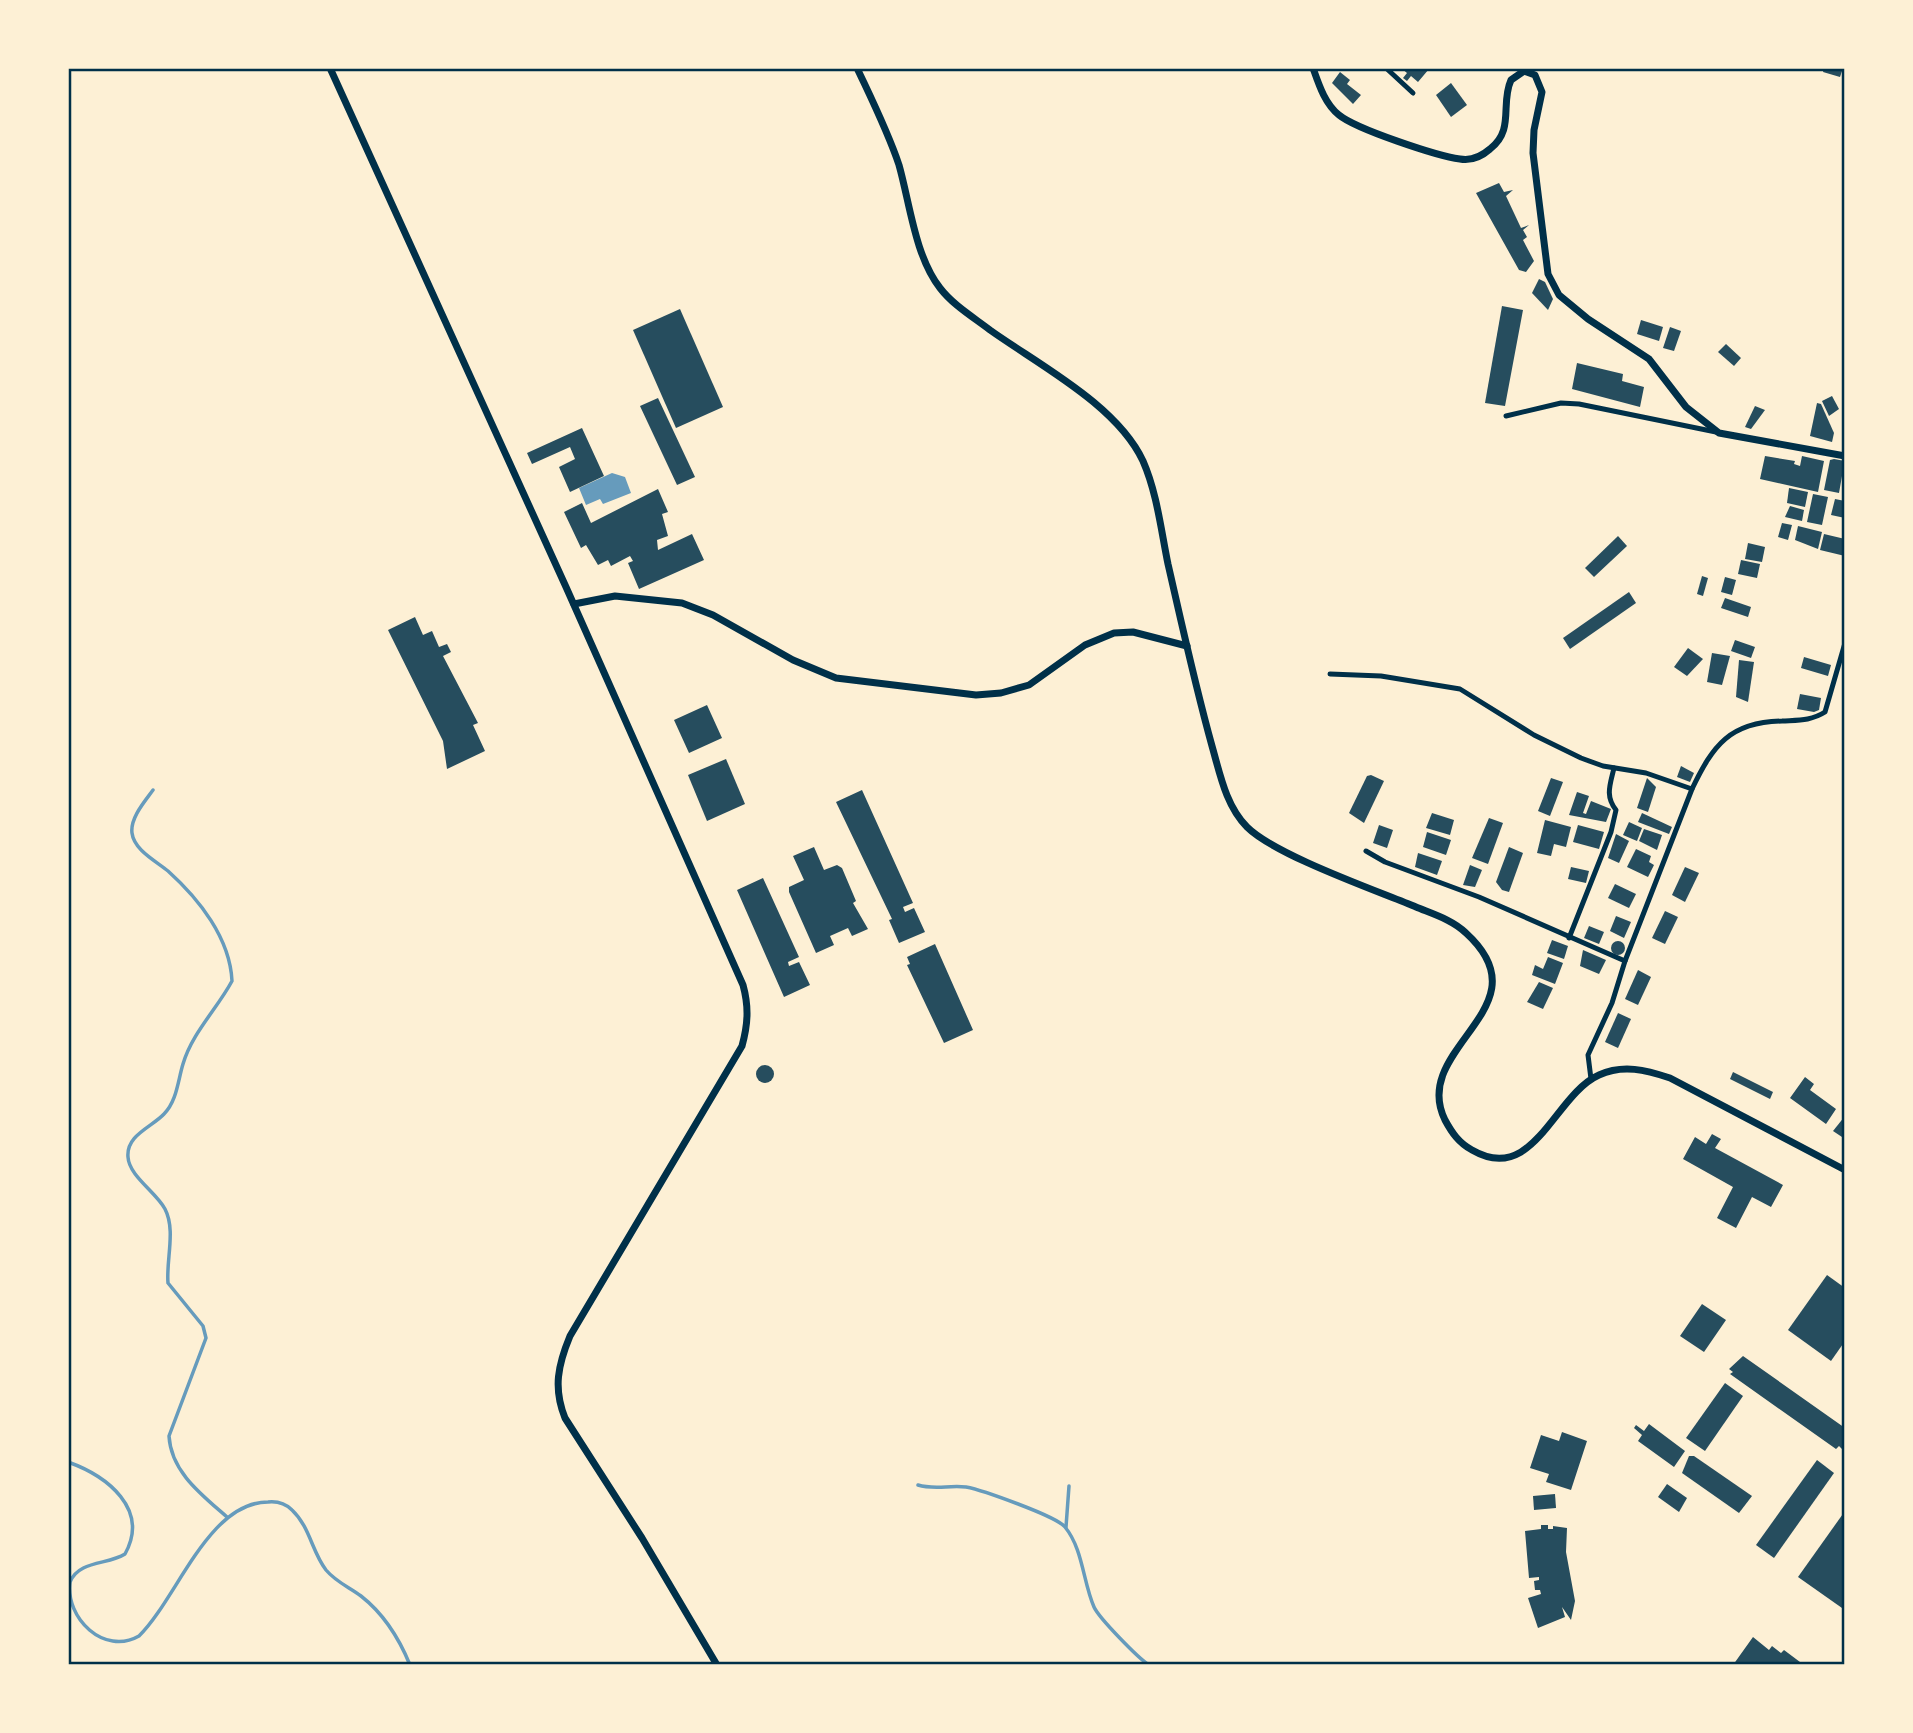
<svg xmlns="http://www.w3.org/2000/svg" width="1913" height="1733" viewBox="0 0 1913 1733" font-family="'Source Sans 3',sans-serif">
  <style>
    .water { fill: #669bbc }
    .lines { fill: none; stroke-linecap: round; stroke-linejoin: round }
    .stream { stroke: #669bbc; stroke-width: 3.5 }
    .building { fill: #264d5e }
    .minor { stroke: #003049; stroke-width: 5 }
    .tertiary { stroke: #003049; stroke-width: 7 }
    .neatline { fill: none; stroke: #003049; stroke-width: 2.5 }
  </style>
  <rect width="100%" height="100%" fill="#fdf0d5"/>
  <polygon class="water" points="612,473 625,477 631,493 603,504 600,499 586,505 579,488"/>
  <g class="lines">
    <g class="stream">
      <path d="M153,790C145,801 130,818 132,833C134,850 156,861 168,871C199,899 230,938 232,981C217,1009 192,1033 183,1064C178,1080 177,1101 164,1114C152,1127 126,1135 128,1157C129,1176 156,1192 165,1209C176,1230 166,1260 168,1283L203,1326L206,1338L169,1436C171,1472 202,1495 227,1517"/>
      <path d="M68,1462C107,1476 150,1509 125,1554C108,1565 79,1560 70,1582C65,1618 104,1656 139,1636C177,1599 208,1502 268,1502C278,1501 285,1503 292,1510C310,1527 312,1552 326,1570C336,1582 349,1587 361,1596C384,1614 399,1638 410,1665"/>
      <path d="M918,1485C934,1490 949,1485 966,1487C982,1490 1056,1516 1065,1527C1083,1549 1083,1582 1094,1607C1099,1618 1138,1658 1149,1665"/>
      <polyline points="1066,1527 1069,1486"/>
    </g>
  </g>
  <g class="building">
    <polygon points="1401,68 1428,68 1429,69 1418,82 1411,76 1407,81 1403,78 1407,73"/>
    <polygon points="1824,68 1843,68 1840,77 1823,72"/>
    <polygon points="1340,72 1350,80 1347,84 1361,95 1353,104 1332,83"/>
    <polygon points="1451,83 1467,105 1451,117 1436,95"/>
    <polygon points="1499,183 1504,192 1513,190 1506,196 1521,228 1529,225 1523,230 1527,237 1523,240 1534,261 1526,272 1519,270 1476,193"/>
    <polygon points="1539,279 1545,282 1553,299 1548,310 1532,293"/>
    <polygon points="1502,306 1523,310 1505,406 1485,403"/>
    <polygon points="680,309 723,407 676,428 633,330"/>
    <polygon points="1641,320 1663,327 1659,341 1637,334"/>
    <polygon points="1670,327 1681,331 1674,351 1663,348"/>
    <polygon points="1726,344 1741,358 1734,366 1718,352"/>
    <polygon points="1577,363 1623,374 1622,381 1644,387 1640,407 1572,389"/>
    <polygon points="1832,396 1839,409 1829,416 1822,401"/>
    <polygon points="658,398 695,477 677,485 640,406"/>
    <polygon points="1817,403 1821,404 1834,433 1832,442 1810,436"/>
    <polygon points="1755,406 1765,410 1751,429 1745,427"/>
    <polygon points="582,428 604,476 570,492 559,467 575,459 570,447 532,464 527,453"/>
    <polygon points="1765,456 1795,461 1794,464 1800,466 1802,456 1824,461 1818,492 1760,479"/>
    <polygon points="1834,459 1845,461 1845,476 1842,476 1839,493 1824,490 1830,460"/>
    <polygon points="1789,488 1808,492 1805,507 1787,503"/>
    <polygon points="658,489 668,512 662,514 668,536 657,540 658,550 692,534 704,560 639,589 628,563 633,561 630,556 611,566 608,560 598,565 586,545 581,548 564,512 582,503 591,523"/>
    <polygon points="1813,494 1828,497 1822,525 1807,522"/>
    <polygon points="1835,499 1845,501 1845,518 1831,515"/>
    <polygon points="1790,506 1804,510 1802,521 1785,517"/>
    <polygon points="1782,523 1792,525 1788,540 1778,537"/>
    <polygon points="1798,526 1822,532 1818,549 1795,540"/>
    <polygon points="1824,534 1845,539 1845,556 1820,550"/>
    <polygon points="1618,536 1627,546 1594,577 1585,568"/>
    <polygon points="1748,543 1765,547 1762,562 1745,559"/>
    <polygon points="1741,560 1760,564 1757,578 1738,574"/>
    <polygon points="1702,576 1708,578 1703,596 1697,594"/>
    <polygon points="1725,577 1736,580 1732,595 1721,592"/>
    <polygon points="1629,592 1636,603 1570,649 1563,638"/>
    <polygon points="1725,598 1751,607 1748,617 1721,608"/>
    <polygon points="415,617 423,635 432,631 439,647 447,644 451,652 443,656 478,723 473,725 485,751 447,769 443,741 388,630"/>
    <polygon points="1735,640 1755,647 1751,658 1731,651"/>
    <polygon points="1688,648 1703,659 1687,676 1674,667"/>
    <polygon points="1712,653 1730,656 1722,685 1707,682"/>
    <polygon points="1804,657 1831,665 1828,676 1801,668"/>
    <polygon points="1739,660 1754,662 1748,702 1736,697"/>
    <polygon points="1800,694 1821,698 1819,710 1814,712 1797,709"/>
    <polygon points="707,705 722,738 689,753 674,720"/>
    <polygon points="726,759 745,804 707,821 688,775"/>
    <polygon points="1681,766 1694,773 1690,782 1677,777"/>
    <polygon points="1371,775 1384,781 1364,823 1349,813 1367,776"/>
    <polygon points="1551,778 1563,782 1550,816 1538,811"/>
    <polygon points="1647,778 1656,787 1648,812 1637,808"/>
    <polygon points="862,790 913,903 903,907 905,912 914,908 925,932 899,943 889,920 892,919 836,802"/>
    <polygon points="1577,792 1589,796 1583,813 1586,814 1591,801 1611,809 1606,822 1569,815"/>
    <polygon points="1432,813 1454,820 1450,835 1426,828"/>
    <polygon points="1642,813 1672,827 1669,834 1638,822"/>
    <polygon points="1489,818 1503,823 1488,864 1472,858"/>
    <polygon points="1545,820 1571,827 1566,847 1554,844 1551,856 1537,853"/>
    <polygon points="1629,822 1642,828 1637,841 1623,835"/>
    <polygon points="1379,825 1393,830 1387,848 1373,843"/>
    <polygon points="1578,825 1604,832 1599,849 1573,842"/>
    <polygon points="1644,829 1662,835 1657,850 1639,841"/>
    <polygon points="1427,832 1451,840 1446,855 1423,847"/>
    <polygon points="1616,834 1629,841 1619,863 1608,858"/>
    <polygon points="814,847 824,870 837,865 842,868 856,901 853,903 868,929 852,936 848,928 830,936 834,945 816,953 789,892 789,887 804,880 793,856"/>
    <polygon points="1509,847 1523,853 1509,892 1502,890 1496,882"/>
    <polygon points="1636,849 1651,856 1649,862 1654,865 1648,877 1627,867"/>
    <polygon points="1418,853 1442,861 1437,875 1415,867"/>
    <polygon points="1470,865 1482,870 1475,887 1463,885"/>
    <polygon points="1571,867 1589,871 1586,883 1568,879"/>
    <polygon points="1685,867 1699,873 1685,902 1672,895"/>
    <polygon points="763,878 799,957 788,962 789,966 799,962 810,985 784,997 737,890"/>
    <polygon points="1615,884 1636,894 1629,908 1608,898"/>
    <polygon points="1665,911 1678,917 1665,944 1652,938"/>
    <polygon points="1616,916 1631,922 1624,938 1610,931"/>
    <polygon points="1589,926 1604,932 1599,944 1584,938"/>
    <polygon points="1552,940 1568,946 1564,959 1547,953"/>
    <circle cx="1618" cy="948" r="7"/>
    <polygon points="935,944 973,1030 944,1043 907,965 910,964 907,957"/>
    <polygon points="1583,950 1606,960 1599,974 1580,966"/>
    <polygon points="1548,957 1563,963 1555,984 1532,975 1535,965 1543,969"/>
    <polygon points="1638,970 1651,977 1638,1005 1625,999"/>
    <polygon points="1539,982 1553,988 1543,1009 1527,1002"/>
    <polygon points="1618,1013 1631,1019 1618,1048 1605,1042"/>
    <circle cx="765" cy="1074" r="9"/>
    <polygon points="1733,1072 1773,1092 1770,1099 1730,1079"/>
    <polygon points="1805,1077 1814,1084 1810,1090 1836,1109 1826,1124 1790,1098"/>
    <polygon points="1845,1116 1845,1139 1833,1131"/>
    <polygon points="1712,1134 1721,1139 1715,1148 1783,1185 1771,1207 1752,1197 1736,1228 1717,1218 1733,1187 1683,1159 1695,1137 1706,1144"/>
    <polygon points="1827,1275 1845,1288 1845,1341 1831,1361 1788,1330"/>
    <polygon points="1702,1304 1726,1320 1704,1352 1680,1336"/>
    <polygon points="1743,1356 1845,1428 1842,1449 1839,1446 1836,1449 1730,1374 1733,1372 1729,1369"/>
    <polygon points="1725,1383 1743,1396 1705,1451 1686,1438"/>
    <polygon points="1649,1424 1685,1451 1674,1467 1638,1441 1642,1435 1634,1428 1636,1425 1644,1431"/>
    <polygon points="1562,1432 1587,1441 1571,1490 1546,1482 1549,1474 1530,1468 1541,1435 1559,1441"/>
    <polygon points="1689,1456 1694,1456 1752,1496 1739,1513 1682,1473"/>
    <polygon points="1817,1460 1834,1473 1774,1558 1756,1545"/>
    <polygon points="1667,1484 1687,1498 1679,1512 1658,1497"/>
    <polygon points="1555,1494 1556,1508 1534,1510 1533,1496"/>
    <polygon points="1845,1511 1845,1604 1842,1608 1798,1577"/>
    <polygon points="1541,1525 1548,1525 1548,1529 1553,1529 1553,1526 1567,1528 1566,1552 1575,1601 1571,1620 1562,1607 1565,1617 1538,1628 1528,1598 1541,1594 1540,1590 1535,1590 1534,1581 1539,1580 1539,1577 1529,1578 1525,1531 1541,1529"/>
    <polygon points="1753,1637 1769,1650 1772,1646 1781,1653 1784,1650 1804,1665 1733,1665"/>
  </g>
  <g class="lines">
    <g class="minor">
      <polyline points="1386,68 1413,93"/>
      <polyline points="1506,416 1561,403 1579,404 1716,432"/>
      <path d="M1330,674L1381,676L1460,689L1534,735L1581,758L1603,766L1646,773L1692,789C1713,745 1730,722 1782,721C1798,720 1811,721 1825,712L1845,643"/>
      <polyline points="1366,851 1385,862 1479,897 1625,961"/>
      <path d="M1569,938L1611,832L1616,810C1605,796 1610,785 1614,768"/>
      <polyline points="1591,1079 1588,1055 1612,1003 1625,961 1692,789"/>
    </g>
    <g class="tertiary">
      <path d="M330,68L566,587L743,985C749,1007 748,1024 742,1046L570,1336C558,1365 553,1388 565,1418L642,1538L717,1665"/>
      <path d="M857,68C872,100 888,132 899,165C910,204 915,256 940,288C953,305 973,317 990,330C1039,365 1117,405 1143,461C1157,493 1161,530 1168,564C1182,625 1195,685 1212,746C1220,774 1226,806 1247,827C1275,855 1375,890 1416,907C1433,914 1453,920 1466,933C1548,1008 1409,1047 1445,1120C1452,1133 1459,1143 1472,1150C1534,1186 1554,1095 1599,1075C1623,1064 1646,1070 1670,1078L1845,1170"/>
      <path d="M1313,68C1319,85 1325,104 1339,115C1356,129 1437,156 1460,159C1471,161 1482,156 1490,149C1515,130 1500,104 1511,80L1524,71L1535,75L1542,92L1534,130L1533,153L1548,274L1559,295L1588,319L1649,359L1686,407L1719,433L1845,456"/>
      <polyline points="574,604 615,596 682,603 713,615 793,660 836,678 976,695 1001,693 1029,685 1085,645 1114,633 1133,632 1187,646"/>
    </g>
  </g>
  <rect width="1913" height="1733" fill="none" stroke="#fdf0d5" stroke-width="140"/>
  <rect x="70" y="70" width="1773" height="1593" class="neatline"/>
</svg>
